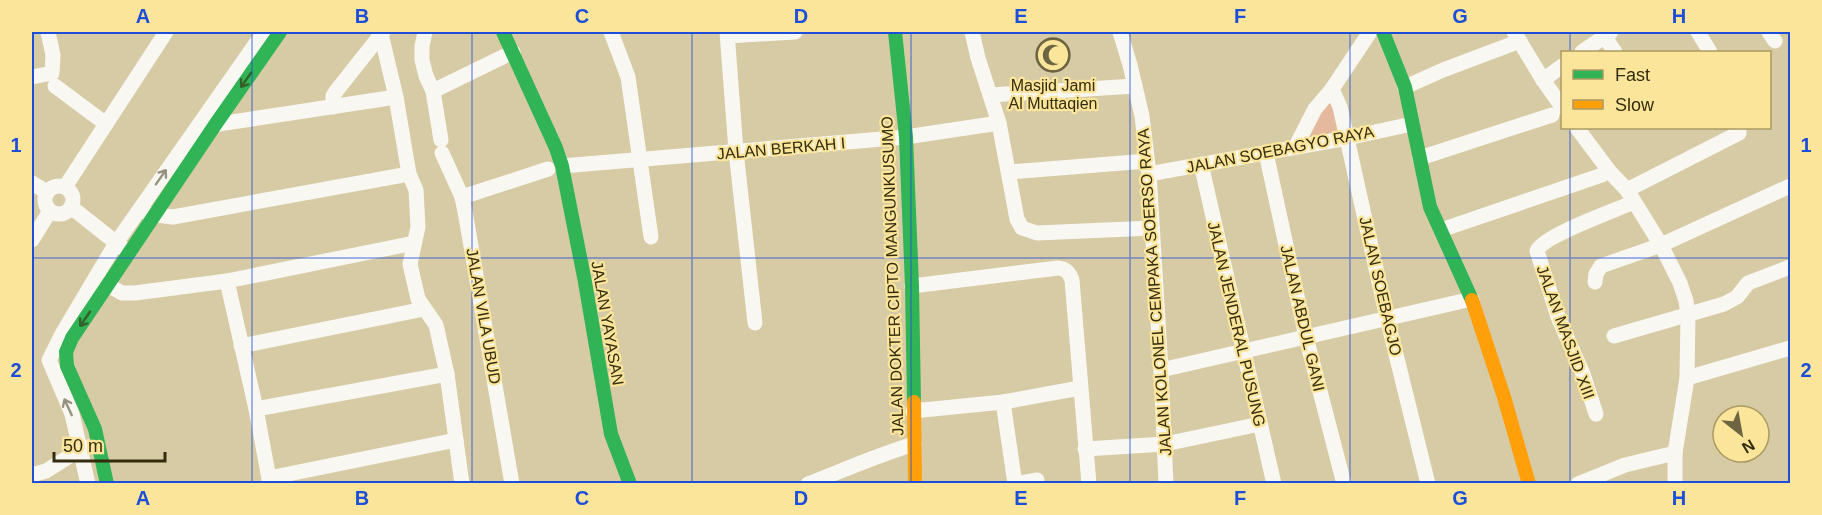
<svg xmlns="http://www.w3.org/2000/svg" width="1822" height="515" viewBox="0 0 1822 515" font-family="Arial,sans-serif">
  <style>
    .green { fill: #e5b99d }
    .lines { fill: none; stroke-linecap: round; stroke-linejoin: round }
    .street { stroke: #f9f7f1; stroke-width: 15 }
    .fast { stroke: #30b455; stroke-width: 14 }
    .slow { stroke: #ff9f0a; stroke-width: 14 }
    .oneway { stroke: #32622a }
    .oneway2 { stroke: #96927f }
    .grid { fill: none; stroke: #1d4ed8; stroke-width: 1.5; stroke-opacity: 0.55 }
    .labels { text-anchor: middle; stroke-width: 4.5; stroke-linejoin: round; paint-order: stroke }
    .poi-label { font-size: 16px; fill: #342c0d; stroke: #fae59b }
    .street-label { font-size: 16px; fill: #342c0d; stroke: #fae59b }
    .neatline { fill: none; stroke: #1d4ed8; stroke-width: 2 }
    .grid-label { font-size: 20px; text-anchor: middle; font-weight: bold; fill: #1d4ed8 }
  </style>
  <rect width="100%" height="100%" fill="#d6cba4"/>
  <polygon class="green" points="1327,96 1346,136 1297,146"/>
  <g class="lines">
    <g class="street">
      <polyline points="425,32 422,46 422,60 426,76 433,91 441,140"/>
      <polyline points="611,32 628,77 651,237"/>
      <polyline points="727,32 736,151 755,323"/>
      <polyline points="972,32 978,58 999,123 1017,219 1022,228 1037,233 1152,228"/>
      <polyline points="1120,32 1130,65 1142,116 1149,174 1161,370 1166,484"/>
      <polyline points="1514,32 1543,80 1562,107"/>
      <polyline points="1698,32 1710,52"/>
      <polyline points="1769,32 1775,41"/>
      <polyline points="728,36 795,32"/>
      <polyline points="1604,36 1615,52"/>
      <polyline points="1582,52 1611,32"/>
      <polyline points="32,77 52,73 53,55 48,32"/>
      <polyline points="1543,80 1562,66"/>
      <polyline points="55,86 106,124"/>
      <polyline points="1405,87 1443,70 1520,41"/>
      <polyline points="1332,89 1370,32"/>
      <polyline points="433,91 513,52"/>
      <polyline points="991,95 1135,86"/>
      <polyline points="333,107 333,96 337,90 383,32"/>
      <polyline points="212,125 396,97"/>
      <polyline points="1577,128 1610,172 1627,190 1661,245 1680,283 1686,301 1688,315 1687,378 1675,453 1675,484"/>
      <polyline points="1296,146 1315,109 1332,89 1340,107 1387,318 1428,484"/>
      <polyline points="442,153 462,197 466,217 512,484"/>
      <polyline points="1266,153 1306,337 1344,484"/>
      <polyline points="1420,158 1552,115"/>
      <polyline points="1201,164 1274,484"/>
      <polyline points="562,166 906,137 999,123"/>
      <polyline points="1009,172 1147,161"/>
      <polyline points="409,174 416,190 418,227 410,264 418,299 436,325 447,374 462,484"/>
      <polyline points="1149,174 1347,138 1412,124"/>
      <polyline points="32,183 47,192"/>
      <circle cx="59" cy="200" r="14"/>
      <polyline points="65,187 166,32"/>
      <polyline points="1627,190 1739,133 1739,128"/>
      <polyline points="462,197 548,169"/>
      <polyline points="71,207 124,249"/>
      <polyline points="148,214 173,217 409,174 396,97 381,34"/>
      <polyline points="1441,230 1602,175"/>
      <polyline points="32,240 50,211"/>
      <polyline points="101,281 122,293 135,293 227,281 414,243"/>
      <polyline points="227,281 256,409 270,484"/>
      <polyline points="1595,282 1596,274 1601,266 1661,245 1790,186"/>
      <path d="M912,286L1058,268C1066,269 1069,272 1072,280L1089,484"/>
      <polyline points="1614,336 1724,304 1737,297 1748,283 1790,267"/>
      <polyline points="241,346 424,309"/>
      <polyline points="1161,370 1472,299"/>
      <polyline points="1687,378 1790,348"/>
      <polyline points="1003,402 1015,484"/>
      <polyline points="256,409 447,374"/>
      <polyline points="913,411 1003,402 1080,388"/>
      <path d="M1596,414L1583,374L1558,317L1537,251C1542,236 1616,210 1634,202"/>
      <polyline points="1085,449 1165,444 1260,424"/>
      <polyline points="32,475 46,471 81,449 89,447"/>
      <polyline points="269,478 456,440"/>
      <polyline points="88,484 72,414 49,360 62,334 116,243 264,32"/>
      <path d="M808,484C844,470 878,455 914,444"/>
      <polyline points="1015,484 1037,480"/>
      <polyline points="1578,484 1625,465 1675,453"/>
    </g>
    <g class="fast">
      <polyline points="503,32 556,148 562,166 585,282 611,434 630,484"/>
      <polyline points="895,32 906,137 912,286 914,402"/>
      <polyline points="1383,32 1405,87 1430,207 1472,300"/>
      <polyline points="107,484 95,429 67,366 66,352 72,338 215,125 280,32"/>
    </g>
    <g class="slow">
      <polyline points="1472,300 1504,397 1529,484"/>
      <polyline points="914,402 915,484"/>
    </g>
  </g>
  <defs><path id="oneway-shaft" d="M-6 0H5M1.5-3L5.5 0L1.5 3" fill="none" stroke-width="1.6" stroke-linecap="round" stroke-linejoin="round" transform="scale(1.5)"/></defs>
  <g class="oneway">
    <use href="#oneway-shaft" transform="translate(246 80) rotate(125)"/>
    <use href="#oneway-shaft" transform="translate(85 319) rotate(124)"/>
  </g>
  <g class="oneway2">
    <use href="#oneway-shaft" transform="translate(161 177) rotate(-55)"/>
    <use href="#oneway-shaft" transform="translate(68 407) rotate(-115)"/>
  </g>
  <path class="grid" d="M252,32V484M472,32V484M692,32V484M911,32V484M1130,32V484M1350,32V484M1570,32V52M1570,128V484M32,258H1790"/>
  <defs>
    <g id="mosque-ring" transform="scale(1.725)"><circle r="9.5" fill="#fae59b" stroke="#6d6442" stroke-width="1.5"/><path d="M3.5-4.9A6 6 0 1 0 3.5 4.9A5 5 0 1 1 3.5-4.9Z" fill="#6d6442"/></g>
  </defs>
  <g fill-rule="evenodd">
    <use href="#mosque-ring" x="1053" y="55"/>
  </g>
  <g class="labels">
    <g class="poi-label">
      <text x="1053" y="91">Masjid Jami<tspan x="1053" dy="18">Al Muttaqien</tspan></text>
    </g>
    <g class="street-label">
      <text transform="translate(781 148) rotate(-5)" y="6">JALAN BERKAH I</text>
      <text transform="translate(1280 149) rotate(-11)" y="6">JALAN SOEBAGYO RAYA</text>
      <text transform="translate(892 276) rotate(-92)" y="6">JALAN DOKTER CIPTO MANGUNKUSUMO</text>
      <text transform="translate(1381 286) rotate(77)" y="6">JALAN SOEBAGJO</text>
      <text transform="translate(1154 292) rotate(-94)" y="6">JALAN KOLONEL CEMPAKA SOERSO RAYA</text>
      <text transform="translate(484 316) rotate(80)" y="6">JALAN VILA UBUD</text>
      <text transform="translate(1303 318) rotate(77)" y="6">JALAN ABDUL GANI</text>
      <text transform="translate(608 323) rotate(80)" y="6">JALAN YAYASAN</text>
      <text transform="translate(1237 324) rotate(77)" y="6">JALAN JENDERAL PUSUNG</text>
      <text transform="translate(1566 332) rotate(70)" y="6">JALAN MASJID XIII</text>
    </g>
  </g>
  <rect width="1822" height="515" fill="none" stroke="#fae59b" stroke-width="66"/>
  <rect x="1561" y="51" width="210" height="78" fill="#fae59b" stroke="#ab9b62" stroke-width="1.5"/>
  <rect x="1573" y="70" width="30" height="9" fill="#30b455" stroke="#ab9b62" stroke-width="1.5"/>
  <text x="1615" y="81" font-size="18" fill="#342c0d">Fast</text>
  <rect x="1573" y="100" width="30" height="9" fill="#ff9f0a" stroke="#ab9b62" stroke-width="1.5"/>
  <text x="1615" y="111" font-size="18" fill="#342c0d">Slow</text>
  <g transform="translate(1741 434) rotate(149)"><circle r="28" fill="#fae59b" stroke="#ab9b62" stroke-width="1.5"/>
  <path d="M0-4.5L10 22L0 15L-10 22Z" fill="#6d6442"/>
  <text y="-9" font-size="16" font-weight="bold" text-anchor="middle" fill="#342c0d">N</text>
  </g>
  <path d="M54 452v9h111v-9" fill="none" stroke="#342c0d" stroke-width="3"/>
  <text x="63" y="452" font-size="18" fill="#342c0d" stroke="#fae59b" stroke-width="4.5" paint-order="stroke">50 m</text>
  <rect x="33" y="33" width="1756" height="449" class="neatline"/>
  <g class="grid-label">
    <text x="143" y="23">A</text>
    <text x="362" y="23">B</text>
    <text x="582" y="23">C</text>
    <text x="801" y="23">D</text>
    <text x="1021" y="23">E</text>
    <text x="1240" y="23">F</text>
    <text x="1460" y="23">G</text>
    <text x="1679" y="23">H</text>
    <text x="16" y="152">1</text>
    <text x="1806" y="152">1</text>
    <text x="16" y="377">2</text>
    <text x="1806" y="377">2</text>
    <text x="143" y="505">A</text>
    <text x="362" y="505">B</text>
    <text x="582" y="505">C</text>
    <text x="801" y="505">D</text>
    <text x="1021" y="505">E</text>
    <text x="1240" y="505">F</text>
    <text x="1460" y="505">G</text>
    <text x="1679" y="505">H</text>
  </g>
</svg>
